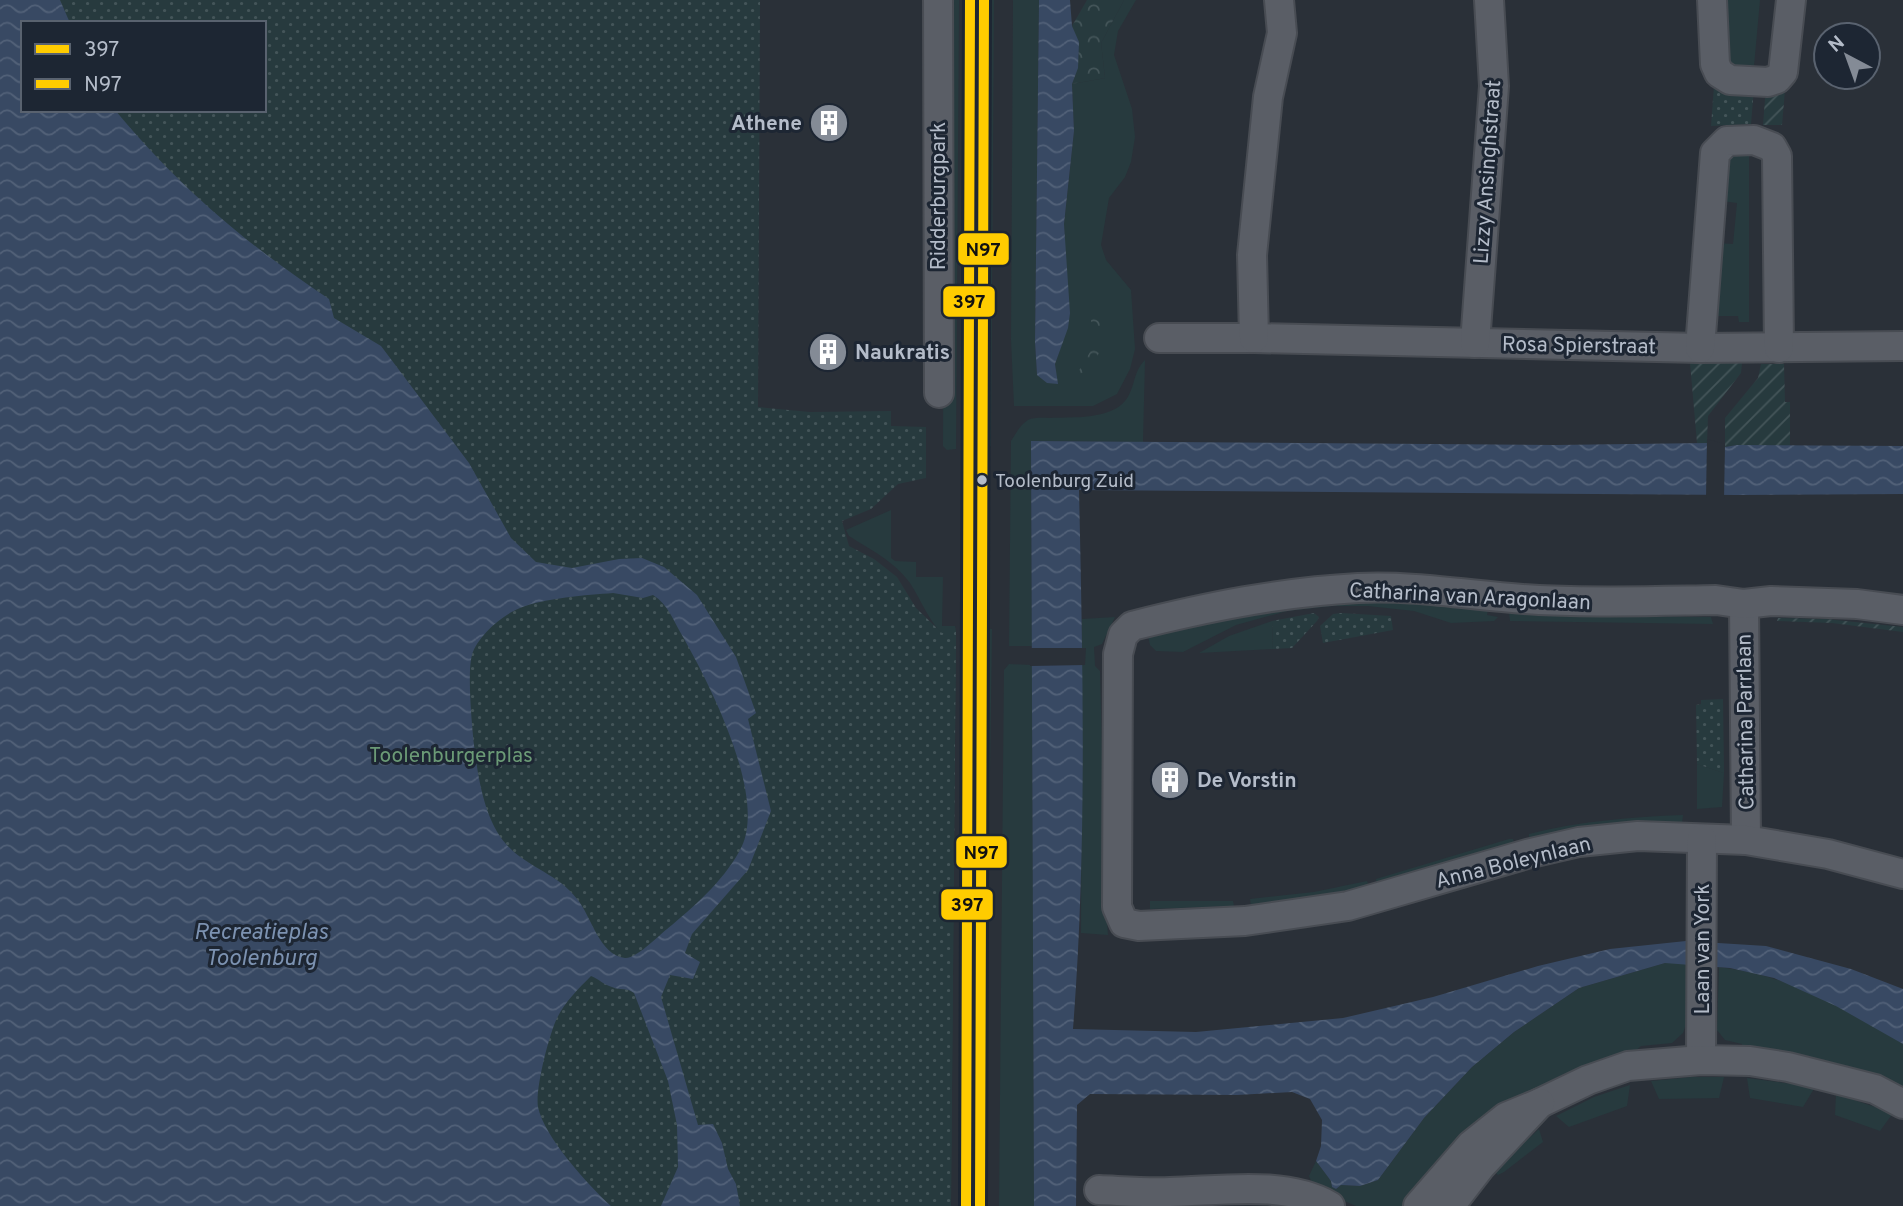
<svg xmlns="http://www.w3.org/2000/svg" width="1903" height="1206" viewBox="0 0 1903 1206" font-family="Overpass,sans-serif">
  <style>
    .grass { fill: #273a3e }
    .forest { fill: url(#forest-crowns) }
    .park { fill: url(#park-dots); fill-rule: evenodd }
    .garden { fill: url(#garden-furrows) }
    .water { fill: url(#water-waves); fill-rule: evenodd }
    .pier { fill: #2a3038 }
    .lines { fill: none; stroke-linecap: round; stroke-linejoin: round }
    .minor-casing { stroke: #484c53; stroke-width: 32 }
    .minor { stroke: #5a5e66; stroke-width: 28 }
    .bus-1-casing { stroke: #1d2633; stroke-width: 16 }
    .bus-2-casing { stroke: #1d2633; stroke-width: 16 }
    .bus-1 { stroke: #fc0; stroke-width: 10 }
    .bus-2 { stroke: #fc0; stroke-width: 10 }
    .bus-dot { fill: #b4bcc9; stroke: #1d2633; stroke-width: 2.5 }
    .labels { text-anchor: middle; stroke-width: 6; stroke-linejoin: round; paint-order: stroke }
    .bus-label { font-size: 19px; fill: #b4bcc9; stroke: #1d2633; text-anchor: start }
    .poi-label { font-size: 21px; font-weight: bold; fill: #b4bcc9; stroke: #1d2633; text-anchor: start }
    .street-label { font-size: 21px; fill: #b4bcc9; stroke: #1d2633 }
    .park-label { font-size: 21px; fill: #6b9a76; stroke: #1d2633 }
    .water-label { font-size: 23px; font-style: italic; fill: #7c92b1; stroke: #1d2633 }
    .line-badge { stroke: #1d2633; stroke-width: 2.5 }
    .pale-badge-label { font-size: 19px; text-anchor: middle; font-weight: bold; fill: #111 }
  </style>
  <defs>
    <pattern id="forest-crowns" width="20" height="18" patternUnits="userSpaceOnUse" patternTransform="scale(1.75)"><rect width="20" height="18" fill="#273a3e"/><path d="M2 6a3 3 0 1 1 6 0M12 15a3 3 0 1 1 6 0" fill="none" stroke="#445559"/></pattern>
    <pattern id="park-dots" width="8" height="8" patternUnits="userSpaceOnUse" patternTransform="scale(1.75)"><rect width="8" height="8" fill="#273a3e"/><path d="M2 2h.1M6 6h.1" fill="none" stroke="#445559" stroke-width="1.8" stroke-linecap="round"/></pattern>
    <pattern id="garden-furrows" width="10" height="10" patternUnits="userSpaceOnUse" patternTransform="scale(1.75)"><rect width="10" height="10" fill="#273a3e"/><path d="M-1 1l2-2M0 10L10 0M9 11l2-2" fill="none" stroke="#445559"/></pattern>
    <pattern id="water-waves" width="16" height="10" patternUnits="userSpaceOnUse" patternTransform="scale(1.75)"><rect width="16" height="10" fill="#384963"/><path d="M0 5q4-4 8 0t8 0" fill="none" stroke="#526178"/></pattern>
  </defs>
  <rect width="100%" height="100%" fill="#2a3038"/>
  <g class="grass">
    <polygon points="945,0 959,0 956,449 947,450 943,446"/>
    <polygon points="981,0 994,0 991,446 978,452"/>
    <polygon points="1013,0 1039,0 1035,342 1037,375 1057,384 1055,364 1068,323 1064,224 1074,131 1072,84 1105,78 1101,43 1124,0 1136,0 1118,31 1114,55 1132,109 1135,137 1131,162 1125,177 1109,198 1101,245 1106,260 1131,290 1135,349 1130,369 1117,394 1093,406 1014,406 1011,340"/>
    <polygon points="1722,0 1760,0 1754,66 1733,65 1726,59"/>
    <polygon points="1749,145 1749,322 1739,322 1738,316 1712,316 1716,243 1733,244 1737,203 1722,201 1726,155"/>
    <path d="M1145,360L1143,442L1031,441L1032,646H1009L1011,441C1016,433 1020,425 1028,420C1034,417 1043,418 1050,418C1071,417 1095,419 1115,409C1137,398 1130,374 1145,360Z"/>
    <path d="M891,510V558L895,561L916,562V577H943L942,626H955L956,631L951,1206L942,634C928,619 921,600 910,583C894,561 871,550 849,536L846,530Z"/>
    <polygon points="1359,597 1488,609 1487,615 1498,617 1494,621 1451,623 1414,611 1368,606 1332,606 1287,611 1236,625 1183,652 1156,651 1150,645 1147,631"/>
    <polygon points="1509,612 1593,616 1711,617 1713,624 1510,621"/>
    <polygon points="1115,617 1102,644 1094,647 1095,666 1100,671 1106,909 1108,935 1081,933 1082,619"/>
    <polygon points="1272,621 1273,649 1199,653 1229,636"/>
    <polygon points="983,628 992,629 984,1206 976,1206"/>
    <polygon points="1009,664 1032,665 1034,1206 999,1206 1004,670"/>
    <polygon points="1697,764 1724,773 1722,807 1697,809"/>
    <path d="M1683,815L1682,823L1637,824L1529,839V834C1580,821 1631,817 1683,815Z"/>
    <polygon points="1509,839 1513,839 1514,843 1377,887 1376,879"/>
    <polygon points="1367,881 1369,887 1251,906 1250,899 1314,892"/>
    <polygon points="1150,901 1233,901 1234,906 1150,909"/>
    <polygon points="1665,963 1687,963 1689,1007 1687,1021 1683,1033 1672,1043 1641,1046 1632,1054 1566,1073 1512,1101 1407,1206 1356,1206 1314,1188 1309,1176 1316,1161 1331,1181 1332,1187 1336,1189 1341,1185 1360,1186 1378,1180 1424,1118 1472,1067 1514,1032 1579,988"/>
    <path d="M1719,967C1783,974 1850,1007 1903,1044V1089L1742,1050V1044L1725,1040L1717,1030Z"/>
    <polygon points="1691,1077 1724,1077 1719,1098 1659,1099 1651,1081"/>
    <polygon points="1747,1078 1815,1087 1803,1107 1750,1098"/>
    <polygon points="1630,1085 1627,1106 1569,1127 1556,1116 1594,1097"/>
    <polygon points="1836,1094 1893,1113 1880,1131 1835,1115"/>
    <polygon points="1539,1129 1543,1142 1504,1172 1498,1175 1493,1171"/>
  </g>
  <g class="forest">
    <path d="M1087,0H1124L1101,43L1105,78L1072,84C1080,64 1081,47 1072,26Z"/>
    <polygon points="1103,295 1102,348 1079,387 1071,384 1090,352 1092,297"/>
  </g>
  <g class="park">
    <path d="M0,0H760L758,407L810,412L891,411V426L926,427V478L898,484L871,509L842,521L849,546L874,559L897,577L916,608L942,633L956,631L951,1206H0ZM23,23H264V110H23Z"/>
    <polygon points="1714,86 1754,88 1751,124 1711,126"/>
    <polygon points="1314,613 1319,617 1317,621 1292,648 1273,649 1272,621"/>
    <polygon points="1341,613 1391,616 1393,630 1323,643 1320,626 1333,614"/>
    <polygon points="1723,699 1724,773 1697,764 1696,705 1701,704 1701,700"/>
  </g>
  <g class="garden">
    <polygon points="1766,86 1785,90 1782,125 1763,125"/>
    <polygon points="1690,363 1742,363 1741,373 1708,416 1707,443 1697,443"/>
    <polygon points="1761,364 1784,364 1785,402 1790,402 1790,446 1737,445 1725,447 1725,418 1758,378"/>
    <polygon points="1778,618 1826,619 1903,627 1903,632 1832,623 1777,621"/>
  </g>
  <g class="water">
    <path d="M0,0H60L70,23H23V110H115C180,188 245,243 329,299L334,318L381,346L469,463L511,538L536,562L572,568L619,559L642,558L664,567L697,595L736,657L756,713L748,719L771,811L748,870L692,934L685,953L700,962L693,979L670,975L661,997L698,1125L713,1124L722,1143L728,1169L736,1184L740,1206H661L678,1167L677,1125L668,1081L634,993C626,987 621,991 612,987C604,985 599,979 591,976C578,989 565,1002 557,1018C549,1035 535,1089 538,1107C544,1137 589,1186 611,1206H0ZM613,593L643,598L653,595C668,604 674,622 683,637C709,683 766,794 742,846C727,877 698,903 672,925C662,932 637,959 625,958C599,955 592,917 577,899C559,874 526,867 506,844C484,819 478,777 474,745C472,725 467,673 472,655C477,637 502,615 520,608C544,598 587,595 613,593Z"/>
    <polygon points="1039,0 1070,0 1072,26 1079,42 1078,68 1072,84 1074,131 1064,224 1070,313 1068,328 1055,364 1058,384 1047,383 1037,375 1035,342"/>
    <path d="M1031,441L1555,445L1707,443L1725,447L1737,445L1903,446V494L1738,495L1079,490C1083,669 1087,850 1073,1029L1196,1032L1343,1018L1433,997L1538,966L1610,949L1686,941L1766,946L1851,969L1903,989V1044L1836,1006L1774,978L1730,968L1665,963L1579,988L1514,1032L1472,1067L1424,1118L1378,1180L1360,1186L1341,1185L1336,1189L1332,1187L1331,1181L1316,1161L1321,1146L1322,1120L1310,1099L1292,1092L1237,1095L1090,1094L1077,1105L1076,1206H1034Z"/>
  </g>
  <g class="pier">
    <polygon points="1707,439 1725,444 1724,499 1706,499"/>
    <polygon points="1030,648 1086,648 1085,665 1030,666"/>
  </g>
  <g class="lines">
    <g class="minor-casing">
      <g id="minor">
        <polyline points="938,0 939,393"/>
        <polyline points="1712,0 1715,64 1719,73 1730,80 1768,82 1777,79 1783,72 1791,0"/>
        <polyline points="1159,338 1254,338 1700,348 1903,346"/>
        <polyline points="1254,338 1252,255 1268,97 1282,33 1279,0"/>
        <polyline points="1475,343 1494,86 1489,0"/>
        <polyline points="1700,348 1715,153 1727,141 1754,140 1772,147 1777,156 1779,348"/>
        <polyline points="1744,604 1746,840"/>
        <path d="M1903,610L1857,604L1771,601L1744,604L1716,600C1657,601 1598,603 1539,600C1479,597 1419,585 1358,588C1281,592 1207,607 1132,626L1123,635L1118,654L1117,907L1124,923L1139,926L1245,921L1348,906L1527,854L1579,842L1638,836L1746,840L1828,854L1903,874"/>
        <polyline points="1701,1060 1702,839"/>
        <polyline points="1540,1103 1588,1080 1628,1066 1701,1060 1750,1061 1788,1067 1875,1089 1903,1104"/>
        <path d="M1099,1190C1123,1191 1146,1193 1170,1192C1220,1191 1285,1180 1330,1206"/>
        <polyline points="1418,1206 1471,1145 1506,1117 1540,1103 1481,1166 1450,1206"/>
      </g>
    </g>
    <use href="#minor" class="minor"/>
    <g class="bus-1-casing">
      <polyline id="bus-1" points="966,1206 970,0"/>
    </g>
    <g class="bus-2-casing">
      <polyline id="bus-2" points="980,1206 984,0"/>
    </g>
    <use href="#bus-1" class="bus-1"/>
    <use href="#bus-2" class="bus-2"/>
  </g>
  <defs>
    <g id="building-disc" transform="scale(2.0125)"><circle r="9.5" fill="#848b96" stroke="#1d2633"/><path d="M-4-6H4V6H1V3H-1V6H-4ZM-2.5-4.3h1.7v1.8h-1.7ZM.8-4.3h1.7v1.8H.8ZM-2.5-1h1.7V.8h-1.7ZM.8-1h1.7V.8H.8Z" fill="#fff"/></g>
  </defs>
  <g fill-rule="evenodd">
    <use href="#building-disc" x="829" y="123"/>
    <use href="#building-disc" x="828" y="352"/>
    <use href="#building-disc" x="1170" y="780"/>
  </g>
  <circle class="bus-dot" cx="982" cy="480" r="6"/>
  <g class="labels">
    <g class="bus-label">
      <text x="995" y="487">Toolenburg Zuid</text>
    </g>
    <g class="poi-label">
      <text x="802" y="130" text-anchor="end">Athene</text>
      <text x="855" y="359">Naukratis</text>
      <text x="1197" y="787">De Vorstin</text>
    </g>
    <g class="street-label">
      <text transform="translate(1487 172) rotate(-86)" y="7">Lizzy Ansinghstraat</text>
      <text transform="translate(938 196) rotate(-90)" y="7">Ridderburgpark</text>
      <text transform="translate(1579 345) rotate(1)" y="7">Rosa Spierstraat</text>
      <text transform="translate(1470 596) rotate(3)" y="7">Catharina van Aragonlaan</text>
      <text transform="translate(1745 722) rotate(-91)" y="7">Catharina Parrlaan</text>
      <text transform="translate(1513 862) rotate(-14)" y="7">Anna Boleynlaan</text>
      <text transform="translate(1702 949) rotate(-90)" y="7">Laan van York</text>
    </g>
    <g class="park-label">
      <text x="451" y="762">Toolenburgerplas</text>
    </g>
    <g class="water-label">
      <text x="261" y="939">Recreatieplas<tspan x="261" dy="26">Toolenburg</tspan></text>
    </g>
  </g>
  <g class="line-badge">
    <rect x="957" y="232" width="53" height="34" rx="7" fill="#fc0"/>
    <rect x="942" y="285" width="54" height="33" rx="7" fill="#fc0"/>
    <rect x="955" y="835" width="53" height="34" rx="7" fill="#fc0"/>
    <rect x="940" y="888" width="54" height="33" rx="7" fill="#fc0"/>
  </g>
  <g class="pale-badge-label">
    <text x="983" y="256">N97</text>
    <text x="969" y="308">397</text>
    <text x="981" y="859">N97</text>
    <text x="967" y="911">397</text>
  </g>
  <rect x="21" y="21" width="245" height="91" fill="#1d2633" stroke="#59626f" stroke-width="2"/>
  <rect x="35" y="44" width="35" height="10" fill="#ffcc00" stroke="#59626f" stroke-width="2"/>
  <text x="84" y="56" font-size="21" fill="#b4bcc9">397</text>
  <rect x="35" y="79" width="35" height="10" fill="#ffcc00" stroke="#59626f" stroke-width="2"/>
  <text x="84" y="91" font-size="21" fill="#b4bcc9">N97</text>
  <g transform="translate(1847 56) rotate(319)"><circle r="33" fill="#1d2633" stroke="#59626f" stroke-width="2"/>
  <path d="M0-5L12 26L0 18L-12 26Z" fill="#848b96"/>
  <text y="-10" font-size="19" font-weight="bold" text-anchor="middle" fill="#b4bcc9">N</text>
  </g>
</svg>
